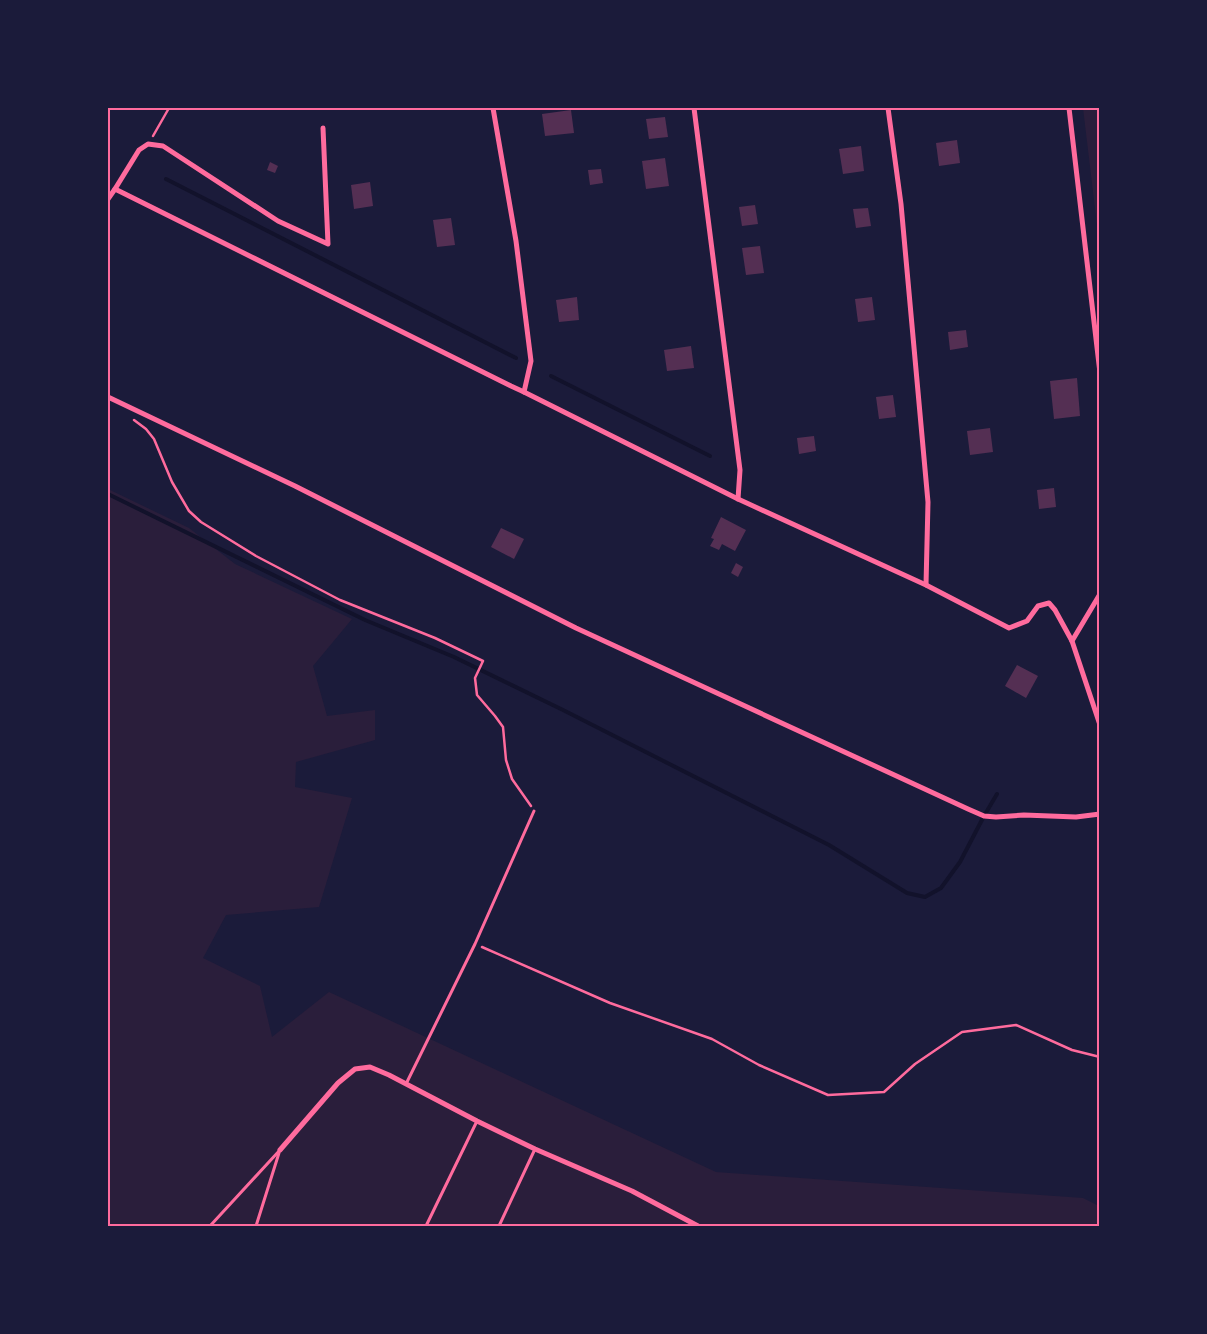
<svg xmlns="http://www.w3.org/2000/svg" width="1207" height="1334" viewBox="0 0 1207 1334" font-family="Rubik,sans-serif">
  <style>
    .green { fill: #2a1e3b }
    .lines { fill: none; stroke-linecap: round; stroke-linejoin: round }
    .stream { stroke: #12122b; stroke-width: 4 }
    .building { fill: #542f53 }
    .path { stroke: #ff6b9d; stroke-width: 2.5 }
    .service { stroke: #ff6b9d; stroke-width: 3 }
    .minor { stroke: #ff6b9d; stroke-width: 5 }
    .neatline { fill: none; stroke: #ff6b9d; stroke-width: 2 }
  </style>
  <rect width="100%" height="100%" fill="#1b1b3a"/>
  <g class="green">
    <polygon points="1083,108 1099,108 1099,242"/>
    <polygon points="108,489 189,528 235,564 352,619 313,666 327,716 375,710 375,740 296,762 295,787 352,798 319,907 226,915 203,958 260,986 272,1037 329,992 716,1172 1083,1198 1099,1206 1099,1226 108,1226"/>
  </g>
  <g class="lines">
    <g class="stream">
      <polyline points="166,179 516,358"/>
      <polyline points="551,376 710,456"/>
      <polyline points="108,494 365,620 454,657 563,710 829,845 907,893 925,897 941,888 960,862 984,816 997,794"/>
    </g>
  </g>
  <g class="building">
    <polygon points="571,110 574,133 545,136 542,114"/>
    <polygon points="665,117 668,137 649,139 646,119"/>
    <polygon points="957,140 960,163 939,166 936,143"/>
    <polygon points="861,146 864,171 843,174 839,149"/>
    <polygon points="665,158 669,186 646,189 642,161"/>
    <polygon points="270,162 278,166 275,173 267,170"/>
    <polygon points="601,169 603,183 590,185 588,170"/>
    <polygon points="370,182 373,206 354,209 351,185"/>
    <polygon points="755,205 758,224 742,226 739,207"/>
    <polygon points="868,208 871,226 856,228 853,209"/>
    <polygon points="451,218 455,245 437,247 433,220"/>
    <polygon points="760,246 764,273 746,275 742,248"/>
    <polygon points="577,297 579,320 559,322 556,300"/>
    <polygon points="872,297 875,320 858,322 855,299"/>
    <polygon points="966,330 968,347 950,350 948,332"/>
    <polygon points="691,346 694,368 667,371 664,350"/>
    <polygon points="1077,378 1080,416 1054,419 1050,381"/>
    <polygon points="893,395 896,417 879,419 876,397"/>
    <polygon points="990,428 993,452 970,455 967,431"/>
    <polygon points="814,436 816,451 799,454 797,438"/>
    <polygon points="1054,488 1056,507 1039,509 1037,490"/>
    <polygon points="721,517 746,530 735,551 722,544 719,550 710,546 714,539 711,538"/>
    <polygon points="501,528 524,539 514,559 491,547"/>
    <polygon points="736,563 743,567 738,577 731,573"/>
    <polygon points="1017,665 1038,676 1026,698 1005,686"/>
  </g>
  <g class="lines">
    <g class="path">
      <polyline points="153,136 169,108"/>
      <polyline points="134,420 146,429 154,439 172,482 189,511 201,522 256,556 340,600 435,638 483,661 475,678 477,695 495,716 503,727 506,760 512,779 531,806"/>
      <polyline points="482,947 610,1003 712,1039 759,1065 828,1095 884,1092 915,1064 962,1032 1016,1025 1072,1050 1100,1057"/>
    </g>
    <g class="service">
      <polyline points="406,1084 475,944 534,811"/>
      <polyline points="210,1226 280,1150"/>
      <polyline points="256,1226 279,1153"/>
      <polyline points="426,1226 477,1121"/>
      <polyline points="499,1226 535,1149"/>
    </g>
    <g class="minor">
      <polyline points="493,108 516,241 531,361 524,392 738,499 926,585 1009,628 1027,621 1038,606 1049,603 1055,610 1072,641 1100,725"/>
      <polyline points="694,108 740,470 738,499"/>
      <polyline points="888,108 901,204 928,502 926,585"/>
      <polyline points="1069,108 1100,373"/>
      <polyline points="115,189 139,150 148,144 163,146 278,221 328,244 323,128"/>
      <polyline points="108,199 115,189 511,386 524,392"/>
      <polyline points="108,397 295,486 576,628 968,809 984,816 996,817 1024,815 1076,817 1100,814"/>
      <polyline points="1072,641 1100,594"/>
      <polyline points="280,1150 338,1083 355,1069 370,1067 389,1075 477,1121 535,1149 632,1191 698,1226"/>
    </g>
  </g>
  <rect width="1207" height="1334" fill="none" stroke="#1b1b3a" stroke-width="218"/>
  <rect x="109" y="109" width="989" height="1116" class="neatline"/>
</svg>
